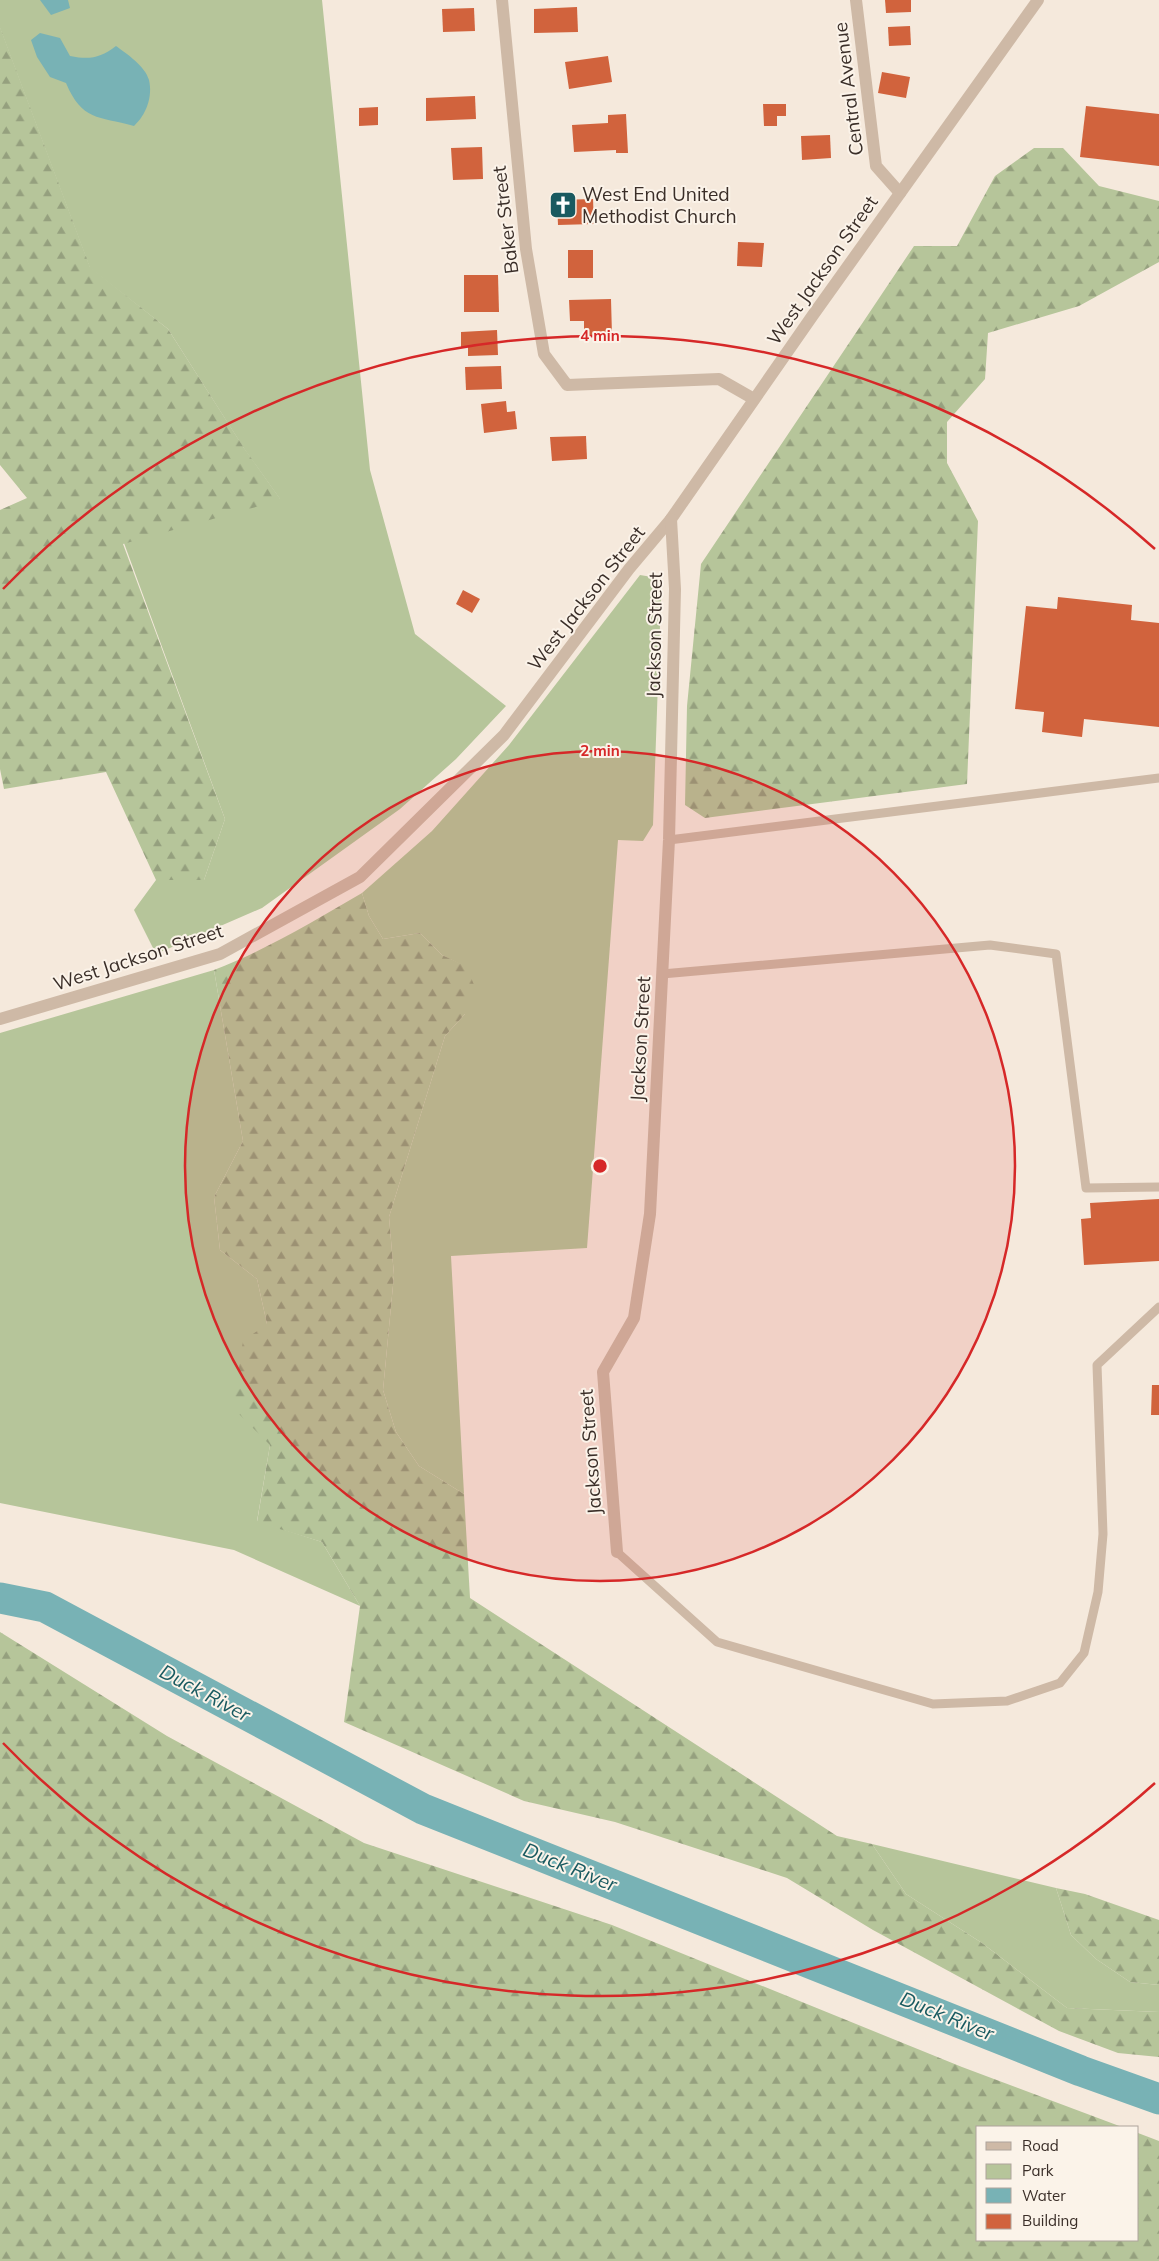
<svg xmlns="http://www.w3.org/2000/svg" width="1159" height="2261" viewBox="0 0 1159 2261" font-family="Mulish,sans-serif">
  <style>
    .green { fill: #b6c59a }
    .forest { fill: url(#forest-firs) }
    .water { fill: #78b2b5 }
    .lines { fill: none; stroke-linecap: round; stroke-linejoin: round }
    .river { stroke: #78b2b5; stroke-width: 31 }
    .building { fill: #d1633d }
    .lane { stroke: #ceb9a6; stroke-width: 9 }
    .street { stroke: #ceb9a6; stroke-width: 12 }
    .ring { fill: none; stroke: #d62828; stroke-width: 2.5 }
    .labels { text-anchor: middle; stroke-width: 4; stroke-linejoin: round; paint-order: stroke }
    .street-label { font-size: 19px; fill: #3a2e28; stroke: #fbf3e9 }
    .poi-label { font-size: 19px; fill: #3a2e28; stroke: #fbf3e9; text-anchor: start }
    .water-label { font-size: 20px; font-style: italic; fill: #195a60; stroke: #fbf3e9 }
    .centre { fill: #d62828; stroke: #fbf3e9; stroke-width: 2.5 }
    .ring-label { font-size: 15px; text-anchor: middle; font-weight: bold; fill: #d62828; stroke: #fbf3e9; stroke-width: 4; stroke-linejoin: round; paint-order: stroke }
  </style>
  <defs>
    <pattern id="forest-firs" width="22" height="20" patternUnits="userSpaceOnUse" patternTransform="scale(1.25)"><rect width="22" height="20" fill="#b6c59a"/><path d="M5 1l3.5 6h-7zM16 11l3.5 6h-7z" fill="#95a07e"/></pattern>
  </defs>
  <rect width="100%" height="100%" fill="#f5e9dc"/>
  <g class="green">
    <polygon points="0,0 322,0 370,470 415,634 506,706 456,759 400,809 262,908 156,954 134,910 156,880 204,880 225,819 124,543 280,499 245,450 168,329 90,268 0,28"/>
    <polygon points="640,575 658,578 661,596 653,825 643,841 618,840 587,1248 451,1256 464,1494 419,1466 396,1432 383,1390 394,1275 389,1217 445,1036 465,1014 466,967 442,955 420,933 383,939 369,916 362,893 432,831 509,745"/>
    <polygon points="214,970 243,1141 214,1197 220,1250 257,1279 267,1324 270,1445 257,1521 322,1542 360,1606 234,1550 0,1503 0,1033"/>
    <polygon points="872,1844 1056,1888 1071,1935 1096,1959 1130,1982 1159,1985 1159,2012 1067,2008 982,1943 906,1894"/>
  </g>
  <g class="forest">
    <polygon points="0,27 90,267 168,329 244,448 281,500 123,544 225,819 204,880 156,880 106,772 4,789 0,769 0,510 27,498 0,465"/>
    <polygon points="1034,148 1063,148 1099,186 1159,201 1159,262 1079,306 988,333 985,379 947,422 947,463 978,521 967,784 705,818 685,805 687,706 701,564 914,246 957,246 995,176"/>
    <path d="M362,893L369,916L383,939L420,933L442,955L466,966L475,987L465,1014L445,1036L389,1217L394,1275L383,1390L396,1432L419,1466L464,1494L470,1598L837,1836L872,1844L906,1894L982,1943L1067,2008L1159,2012V2057L1118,2053L1059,2031L873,1930L787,1878L615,1822L524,1801L344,1722L360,1606L322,1542L257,1522L270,1445L233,1408L243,1341L267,1324L257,1279L220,1250L214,1197L243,1141L214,970C266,950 314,921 362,893Z"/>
    <polygon points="0,1632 167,1736 364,1843 612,1925 962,2067 1122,2127 978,2127 978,2240 1138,2240 1138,2133 1159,2141 1159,2261 0,2261"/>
    <polygon points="1056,1888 1085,1894 1159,1920 1159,1985 1130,1982 1096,1959 1071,1935"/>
  </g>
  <g class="water">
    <polygon points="40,0 68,0 70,8 51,15"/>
    <path d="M40,33L60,38L70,56C90,60 100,58 116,46C127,54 145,66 149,80C153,97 146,115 134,126C98,116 82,121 66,83L50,77L37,57L31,40Z"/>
  </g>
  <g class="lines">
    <polyline class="river" points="0,1598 45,1607 423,1809 1081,2071 1159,2099"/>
  </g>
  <g class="building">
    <polygon points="885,0 911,0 911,12 886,13"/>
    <polygon points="577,7 578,32 534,33 534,9"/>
    <polygon points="474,8 475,31 443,32 442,9"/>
    <polygon points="910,26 911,45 889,46 888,27"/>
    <polygon points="608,56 612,82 569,89 565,62"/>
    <polygon points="882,72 910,77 906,98 878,93"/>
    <polygon points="475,96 476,119 426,121 426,98"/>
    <polygon points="763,104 786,104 786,116 777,116 777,126 764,126"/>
    <polygon points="1086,106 1159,114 1159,166 1080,157"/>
    <polygon points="378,107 378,125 359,126 359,108"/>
    <polygon points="626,114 628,153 616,153 616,150 574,152 572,125 608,123 608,115"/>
    <polygon points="830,135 831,158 802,160 801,136"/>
    <polygon points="482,147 483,179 453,180 451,148"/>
    <polygon points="593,199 594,224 558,225 557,200"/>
    <polygon points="738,242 764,243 762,267 737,266"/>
    <rect x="568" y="250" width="25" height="28"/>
    <polygon points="464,275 498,275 499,312 464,312"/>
    <polygon points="611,299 612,335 584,336 584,321 570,321 569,300"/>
    <polygon points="497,330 498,355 468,356 468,347 461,347 461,332"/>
    <polygon points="501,366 502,389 466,390 465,367"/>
    <polygon points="506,401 507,412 515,411 517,429 484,433 481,404"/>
    <polygon points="586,436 587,459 552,461 550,437"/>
    <polygon points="463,590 480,599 472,613 456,604"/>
    <polygon points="1058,597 1132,605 1131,620 1159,623 1159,727 1084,719 1082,737 1042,732 1044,712 1015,709 1026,606 1057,609"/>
    <polygon points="1159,1199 1159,1261 1084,1265 1081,1219 1091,1218 1090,1203"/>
    <polygon points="1152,1385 1159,1385 1159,1415 1151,1415"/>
  </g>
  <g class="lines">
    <g class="lane">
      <polyline points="669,840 1159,778"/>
      <polyline points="662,974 990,945 1056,954 1086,1188 1159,1187"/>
      <polyline points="617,1552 717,1642 933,1704 1007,1701 1060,1683 1084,1653 1098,1592 1103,1534 1097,1365 1159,1307"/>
    </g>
    <g class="street">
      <polyline points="502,0 526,249 544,354 567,385 719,379 754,399"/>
      <polyline points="856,0 876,166 900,193"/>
      <polyline points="0,1019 220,954 360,877 504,735 629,569 671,519 813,315 1038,0"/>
      <polyline points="617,1552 603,1372 634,1318 650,1214 669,840 675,589 671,519"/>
    </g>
  </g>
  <circle cx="600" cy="1166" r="415" fill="#d62828" fill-opacity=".12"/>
  <g class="ring">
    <circle cx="600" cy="1166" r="415"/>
    <path d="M1155 1783A830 830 0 0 1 3 1743M3 589A830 830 0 0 1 1155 549"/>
  </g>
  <defs>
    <g id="church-square" transform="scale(1.4375)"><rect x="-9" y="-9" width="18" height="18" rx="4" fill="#195a60" stroke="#fbf3e9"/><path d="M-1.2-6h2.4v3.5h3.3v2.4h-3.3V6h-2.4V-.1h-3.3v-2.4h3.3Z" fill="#fff"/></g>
  </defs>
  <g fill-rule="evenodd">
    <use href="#church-square" x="563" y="205"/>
  </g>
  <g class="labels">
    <g class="street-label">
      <text transform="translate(848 89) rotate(-97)" y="7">Central Avenue</text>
      <text transform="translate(505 220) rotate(-97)" y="7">Baker Street</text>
      <text transform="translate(822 270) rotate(-55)" y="7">West Jackson Street</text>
      <text transform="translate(586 598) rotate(-52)" y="7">West Jackson Street</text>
      <text transform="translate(654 635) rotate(-89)" y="7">Jackson Street</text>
      <text transform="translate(138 957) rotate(-18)" y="7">West Jackson Street</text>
      <text transform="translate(640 1039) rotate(-87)" y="7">Jackson Street</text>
      <text transform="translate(590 1452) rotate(-94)" y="7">Jackson Street</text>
    </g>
    <g class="poi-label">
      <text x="582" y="201">West End United<tspan x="582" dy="22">Methodist Church</tspan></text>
    </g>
    <g class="water-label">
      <text transform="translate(205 1693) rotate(28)" y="7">Duck River</text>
      <text transform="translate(570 1867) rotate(22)" y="7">Duck River</text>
      <text transform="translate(947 2016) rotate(22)" y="7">Duck River</text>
    </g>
  </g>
  <circle cx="600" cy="1166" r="8" class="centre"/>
  <g class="ring-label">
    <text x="600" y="341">4 min</text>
    <text x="600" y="756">2 min</text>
  </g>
  <rect x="976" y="2126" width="162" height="115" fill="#fbf3e9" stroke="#aea49c"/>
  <rect x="986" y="2142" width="25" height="8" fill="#ceb9a6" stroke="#aea49c"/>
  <text x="1022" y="2151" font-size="15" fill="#3a2e28">Road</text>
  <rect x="986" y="2164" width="25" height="15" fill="#b6c59a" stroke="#aea49c"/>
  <text x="1022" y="2176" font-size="15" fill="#3a2e28">Park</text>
  <rect x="986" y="2188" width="25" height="15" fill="#78b2b5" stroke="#aea49c"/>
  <text x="1022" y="2201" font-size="15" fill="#3a2e28">Water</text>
  <rect x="986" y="2214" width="25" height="15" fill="#d1633d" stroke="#aea49c"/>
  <text x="1022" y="2226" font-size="15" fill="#3a2e28">Building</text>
</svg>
